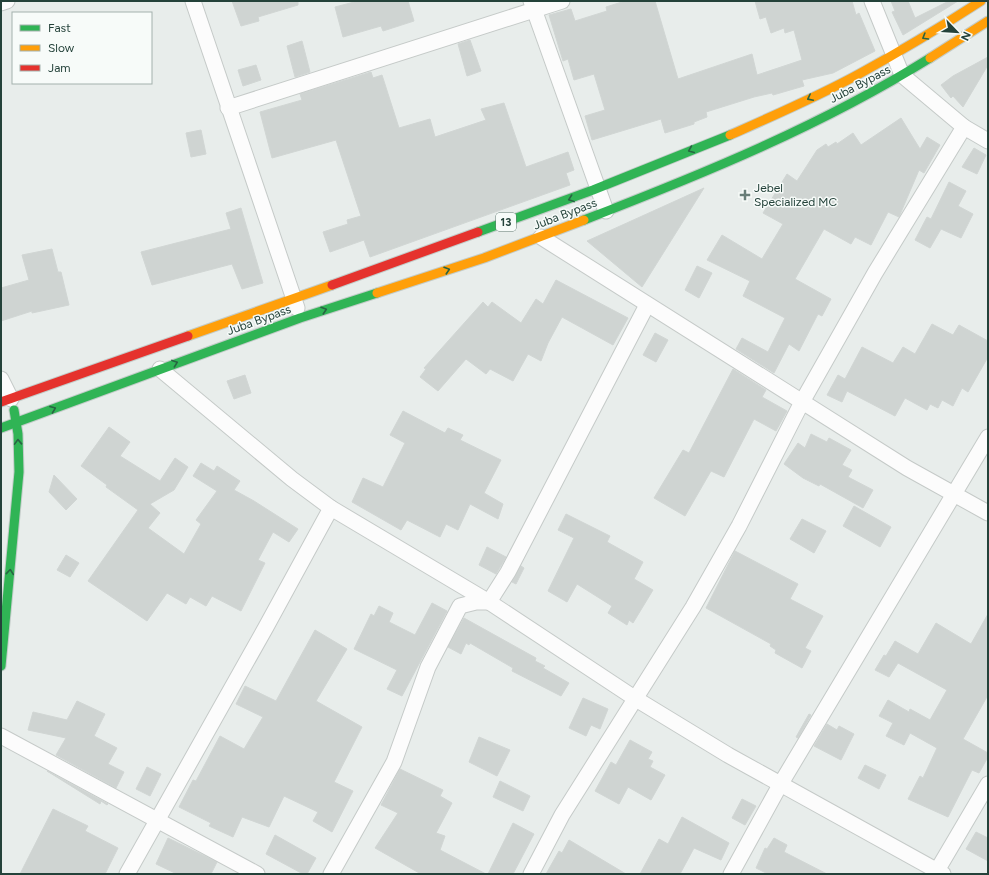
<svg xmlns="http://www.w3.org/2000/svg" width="989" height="875" viewBox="0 0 989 875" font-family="Figtree,sans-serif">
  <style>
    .building { fill: #cfd4d2; stroke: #d1d6d4 }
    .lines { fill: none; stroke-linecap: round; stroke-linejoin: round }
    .street-casing { stroke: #c5cac8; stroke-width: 17 }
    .fast-casing { stroke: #c3ccc9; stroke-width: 11 }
    .slow-casing { stroke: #c3ccc9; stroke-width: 11 }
    .jam-casing { stroke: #c3ccc9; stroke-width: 11 }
    .street { stroke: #fcfcfc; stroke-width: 15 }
    .fast { stroke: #30b455; stroke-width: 9 }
    .slow { stroke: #ff9f0a; stroke-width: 9 }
    .jam { stroke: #e5322d; stroke-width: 9 }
    .oneway { stroke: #286442 }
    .poi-dot { fill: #697e78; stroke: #f7fbf9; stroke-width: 1.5 }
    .labels { text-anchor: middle; stroke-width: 3; stroke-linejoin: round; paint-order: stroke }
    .shield { fill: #f7fbf9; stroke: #637a73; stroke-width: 1 }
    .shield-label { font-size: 11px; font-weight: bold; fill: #24423a }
    .street-label { font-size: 12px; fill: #24423a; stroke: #f7fbf9 }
    .poi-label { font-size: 12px; fill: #24423a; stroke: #f7fbf9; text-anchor: start }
  </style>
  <rect width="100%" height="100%" fill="#e8edeb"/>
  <g class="building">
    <polygon points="232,1 298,1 298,5 258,17 259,21 241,26"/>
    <polygon points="358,1 408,1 414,21 383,31 381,26 343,37 335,7"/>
    <polygon points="625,1 655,1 678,79 752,54 757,75 802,60 794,30 785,33 784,28 771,33 766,17 760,19 755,1 852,1 856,15 859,13 875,51 833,73 802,80 804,86 773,95 772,93 754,97 706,112 707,117 694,122 694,124 665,133 661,119 592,140 585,116 605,110 594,74 574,80 568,59 563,61 549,15 571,9 575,21 607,11 606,7"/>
    <polygon points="891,1 908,1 915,18 949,1 958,1 903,35 892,12 895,11"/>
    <polygon points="470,40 481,71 467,76 458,44"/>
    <polygon points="302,41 310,72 295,77 287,46"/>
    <polygon points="988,57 988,65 963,107 953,96 951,98 941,85 953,76"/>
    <polygon points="256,65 261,80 243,86 238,70"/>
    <polygon points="371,72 373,78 382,75 399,128 430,119 435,137 486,120 481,109 504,103 526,167 568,152 574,170 566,173 570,185 370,257 364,240 330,252 323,232 348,224 347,220 361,216 336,140 272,158 260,112 302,100 300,94"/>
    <polygon points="901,118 920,149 927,137 940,145 924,173 919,170 899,217 888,212 871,245 855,237 851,244 824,229 795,279 831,299 822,316 818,314 799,351 789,344 774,373 736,349 742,338 768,352 785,318 743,296 750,281 707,260 722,235 762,259 783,224 763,213 787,174 797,181 817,150 826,144 828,147 836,142 837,144 853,133 861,145"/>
    <polygon points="201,130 206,154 191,157 186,133"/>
    <polygon points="974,148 986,155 977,174 962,167"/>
    <polygon points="949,182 966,191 958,206 973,214 961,238 941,229 930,248 915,240 927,217 931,219"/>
    <polygon points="704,188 642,287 587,241"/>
    <polygon points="241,208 263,283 242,289 232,264 152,285 141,252 231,229 226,213"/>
    <polygon points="52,249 58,272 61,272 69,305 32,313 32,311 1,321 1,288 29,280 22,255"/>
    <polygon points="697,266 712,273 699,298 685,290"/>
    <polygon points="556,280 628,318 613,345 562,317 548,343 541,361 528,354 513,381 490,369 486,374 466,359 438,391 420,377 426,369 424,368 483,302 488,307 492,302 521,323 536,299 543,304"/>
    <polygon points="932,324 953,335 959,325 988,341 988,357 968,392 962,388 953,406 942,400 938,408 930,404 927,410 905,398 895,416 847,391 842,402 827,395 838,375 845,379 862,347 893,363 903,347 915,354"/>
    <polygon points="655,333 668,340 656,362 643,355"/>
    <polygon points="733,369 766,390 762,397 787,411 776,431 754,419 724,477 711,471 685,516 654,498 683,450 689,453"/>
    <polygon points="245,375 251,393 234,399 227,381"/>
    <polygon points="403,411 445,433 448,428 463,435 460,440 501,460 484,493 503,504 498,519 470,504 458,530 446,524 440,537 407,520 401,530 352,502 363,478 383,487 405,443 390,435"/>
    <polygon points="109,427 130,442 120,456 160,481 175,458 188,467 174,490 150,504 160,513 148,528 184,554 201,524 196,520 217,491 193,476 201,463 214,471 217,466 240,481 234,490 254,501 298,529 289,542 273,532 258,560 265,563 241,611 212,596 206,606 190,597 186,604 167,593 147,621 88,581 138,510 106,487 107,485 81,466"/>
    <polygon points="811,434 827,442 829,438 851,450 842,465 852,470 848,477 873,490 863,508 820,484 819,486 803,478 784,464 798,443 805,448"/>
    <polygon points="54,475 77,499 66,510 49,492"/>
    <polygon points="854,506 891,527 880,547 843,526"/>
    <polygon points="566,514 610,536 607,542 643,562 634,579 653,590 633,623 629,620 627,625 608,613 612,606 577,584 567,602 548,591 574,538 558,530"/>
    <polygon points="802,519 826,531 814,553 790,539"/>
    <polygon points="487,547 506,557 496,574 479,565"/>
    <polygon points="735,551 798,584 790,599 823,616 805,648 811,651 802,668 775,653 776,650 770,646 771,644 706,608"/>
    <polygon points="66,555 79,563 70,577 57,570"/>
    <polygon points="521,566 524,568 516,584 512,582"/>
    <polygon points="432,603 447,611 402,696 387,689 397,670 354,649 371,614 374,616 379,606 393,613 389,622 415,635"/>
    <polygon points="988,614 988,695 963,739 988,753 988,757 979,773 972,770 948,817 908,799 920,776 923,778 937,748 910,733 904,745 886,736 893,723 879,716 888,700 909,712 910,709 930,720 947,690 898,663 889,677 875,670 884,655 886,656 895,641 918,654 936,623 971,644"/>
    <polygon points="464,618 536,658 535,661 545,666 543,668 569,683 561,696 512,671 513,668 470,643 469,645 466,643 461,654 448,647"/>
    <polygon points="315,630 347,649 316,701 362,727 334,782 353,791 332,832 313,821 318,812 284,796 269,827 242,817 233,837 209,826 211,823 179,807 193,780 196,781 220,736 244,749 263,717 236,704 245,686 276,701"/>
    <polygon points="583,698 608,709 600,729 591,725 586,736 569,728"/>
    <polygon points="77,701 105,714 94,736 117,748 108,764 124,772 116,788 56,755 66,738 28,730 33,712 67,720"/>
    <polygon points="809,714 811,715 798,738 796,737"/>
    <polygon points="827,724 837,730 839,726 854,734 841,760 814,746"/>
    <polygon points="479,737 510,750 497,776 469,762"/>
    <polygon points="630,740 652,752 648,759 653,761 650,767 665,775 651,800 628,787 619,804 595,791 611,762 616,765"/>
    <polygon points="865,765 886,775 879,789 858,778"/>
    <polygon points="147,767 161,774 150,796 136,789"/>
    <polygon points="400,769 443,790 440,796 452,803 436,833 445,836 440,850 486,874 421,874 375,848 398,813 381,805"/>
    <polygon points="47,771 108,804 107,805 101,801 100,804"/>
    <polygon points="500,781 530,796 523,811 493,797"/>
    <polygon points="742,799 756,806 745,825 732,818"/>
    <polygon points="53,809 88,826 85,831 118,848 105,874 20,874"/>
    <polygon points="682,817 729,843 721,860 694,848 680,874 640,874 659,839 668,844"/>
    <polygon points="513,823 534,834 513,874 488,874"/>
    <polygon points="976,832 988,838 988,861 966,849"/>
    <polygon points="275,835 316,858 307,874 303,874 266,854"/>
    <polygon points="168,838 217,862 211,874 177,874 156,864"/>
    <polygon points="774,838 787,845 784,852 827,874 768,874 756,868 765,848 767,849"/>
    <polygon points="569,840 626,874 546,874 559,851 562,853"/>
  </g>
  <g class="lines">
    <g class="street-casing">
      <g id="street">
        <polyline points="193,1 297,308"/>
        <polyline points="531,1 606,211"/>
        <polyline points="872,1 902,75 964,127 988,141"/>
        <polyline points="1,3 7,1"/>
        <polyline points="228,108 562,1"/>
        <polyline points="541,237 907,468 988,513"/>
        <polyline points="160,369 292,479 331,508 489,602 636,699 728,755 943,874"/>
        <polyline points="1,379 11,399"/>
        <polyline points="1,736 257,874"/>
        <polyline points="127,874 266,627 331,508"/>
        <polyline points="331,874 394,762 428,667 460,606 476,602 489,602 508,572 647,305"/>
        <polyline points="531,874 562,815 693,607 739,526 802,402 875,273 964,127"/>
        <polyline points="731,874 780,785 988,437"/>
        <polyline points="935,874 988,784"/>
      </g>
    </g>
    <g class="fast-casing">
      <g id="fast">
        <path d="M584,220C703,174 821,126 930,58"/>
        <polyline points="478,232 593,190 730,135"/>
        <polyline points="1,428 300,318 377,293"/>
        <polyline points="1,666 19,472 18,434 14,410"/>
      </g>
    </g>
    <g class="slow-casing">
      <g id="slow">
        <polyline points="930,58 988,21"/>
        <path d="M730,135C773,116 817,97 859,74C901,51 941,27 981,1"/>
        <polyline points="377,293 484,258 584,220"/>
        <polyline points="188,336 332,285"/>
      </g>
    </g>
    <g class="jam-casing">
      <g id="jam">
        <polyline points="332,285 478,232"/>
        <polyline points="1,402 188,336"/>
      </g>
    </g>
    <use href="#street" class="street"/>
    <use href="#fast" class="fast"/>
    <use href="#slow" class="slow"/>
    <use href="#jam" class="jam"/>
  </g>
  <defs><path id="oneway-chevron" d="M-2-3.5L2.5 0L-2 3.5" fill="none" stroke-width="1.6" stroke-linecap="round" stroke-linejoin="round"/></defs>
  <g class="oneway">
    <use href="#oneway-chevron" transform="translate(925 37) rotate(149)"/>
    <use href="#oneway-chevron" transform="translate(810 98) rotate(153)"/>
    <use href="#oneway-chevron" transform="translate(691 150) rotate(157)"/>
    <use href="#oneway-chevron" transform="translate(571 199) rotate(160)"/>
    <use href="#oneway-chevron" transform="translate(447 270) rotate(-18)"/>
    <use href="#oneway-chevron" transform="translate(324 310) rotate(-18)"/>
    <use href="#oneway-chevron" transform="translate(175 363) rotate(-20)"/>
    <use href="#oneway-chevron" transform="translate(53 409) rotate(-21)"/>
    <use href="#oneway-chevron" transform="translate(18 442) rotate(-92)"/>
    <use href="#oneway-chevron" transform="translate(10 572) rotate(-84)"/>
  </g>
  <path class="poi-dot" d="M743 189h4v4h4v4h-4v4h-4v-4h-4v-4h4z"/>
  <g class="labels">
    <rect class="shield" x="496" y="213" width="20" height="18" rx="3"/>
    <g class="shield-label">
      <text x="506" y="226">13</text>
    </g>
    <g class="street-label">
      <text transform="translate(860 84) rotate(-28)" y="4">Juba Bypass</text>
      <text transform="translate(565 214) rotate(-21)" y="4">Juba Bypass</text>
      <text transform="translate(259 320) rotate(-20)" y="4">Juba Bypass</text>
    </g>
    <g class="poi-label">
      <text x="754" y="192">Jebel<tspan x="754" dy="14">Specialized MC</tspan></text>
    </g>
  </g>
  <rect width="989" height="875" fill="none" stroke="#24423a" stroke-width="4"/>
  <rect x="12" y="12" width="140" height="72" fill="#f7fbf9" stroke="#a3b1ad"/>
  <rect x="20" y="25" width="20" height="6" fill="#30b455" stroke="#a3b1ad"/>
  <text x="48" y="32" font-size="12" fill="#24423a">Fast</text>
  <rect x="20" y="45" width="20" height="6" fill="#ff9f0a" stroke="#a3b1ad"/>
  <text x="48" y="52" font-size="12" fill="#24423a">Slow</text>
  <rect x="20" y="65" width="20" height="6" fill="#e5322d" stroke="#a3b1ad"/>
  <text x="48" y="72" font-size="12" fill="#24423a">Jam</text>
  <g transform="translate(957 32) rotate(115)" stroke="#f7fbf9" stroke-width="3" paint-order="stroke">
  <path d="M0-3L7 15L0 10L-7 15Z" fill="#24423a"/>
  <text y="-6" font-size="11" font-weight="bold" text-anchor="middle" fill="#24423a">N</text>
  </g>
</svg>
